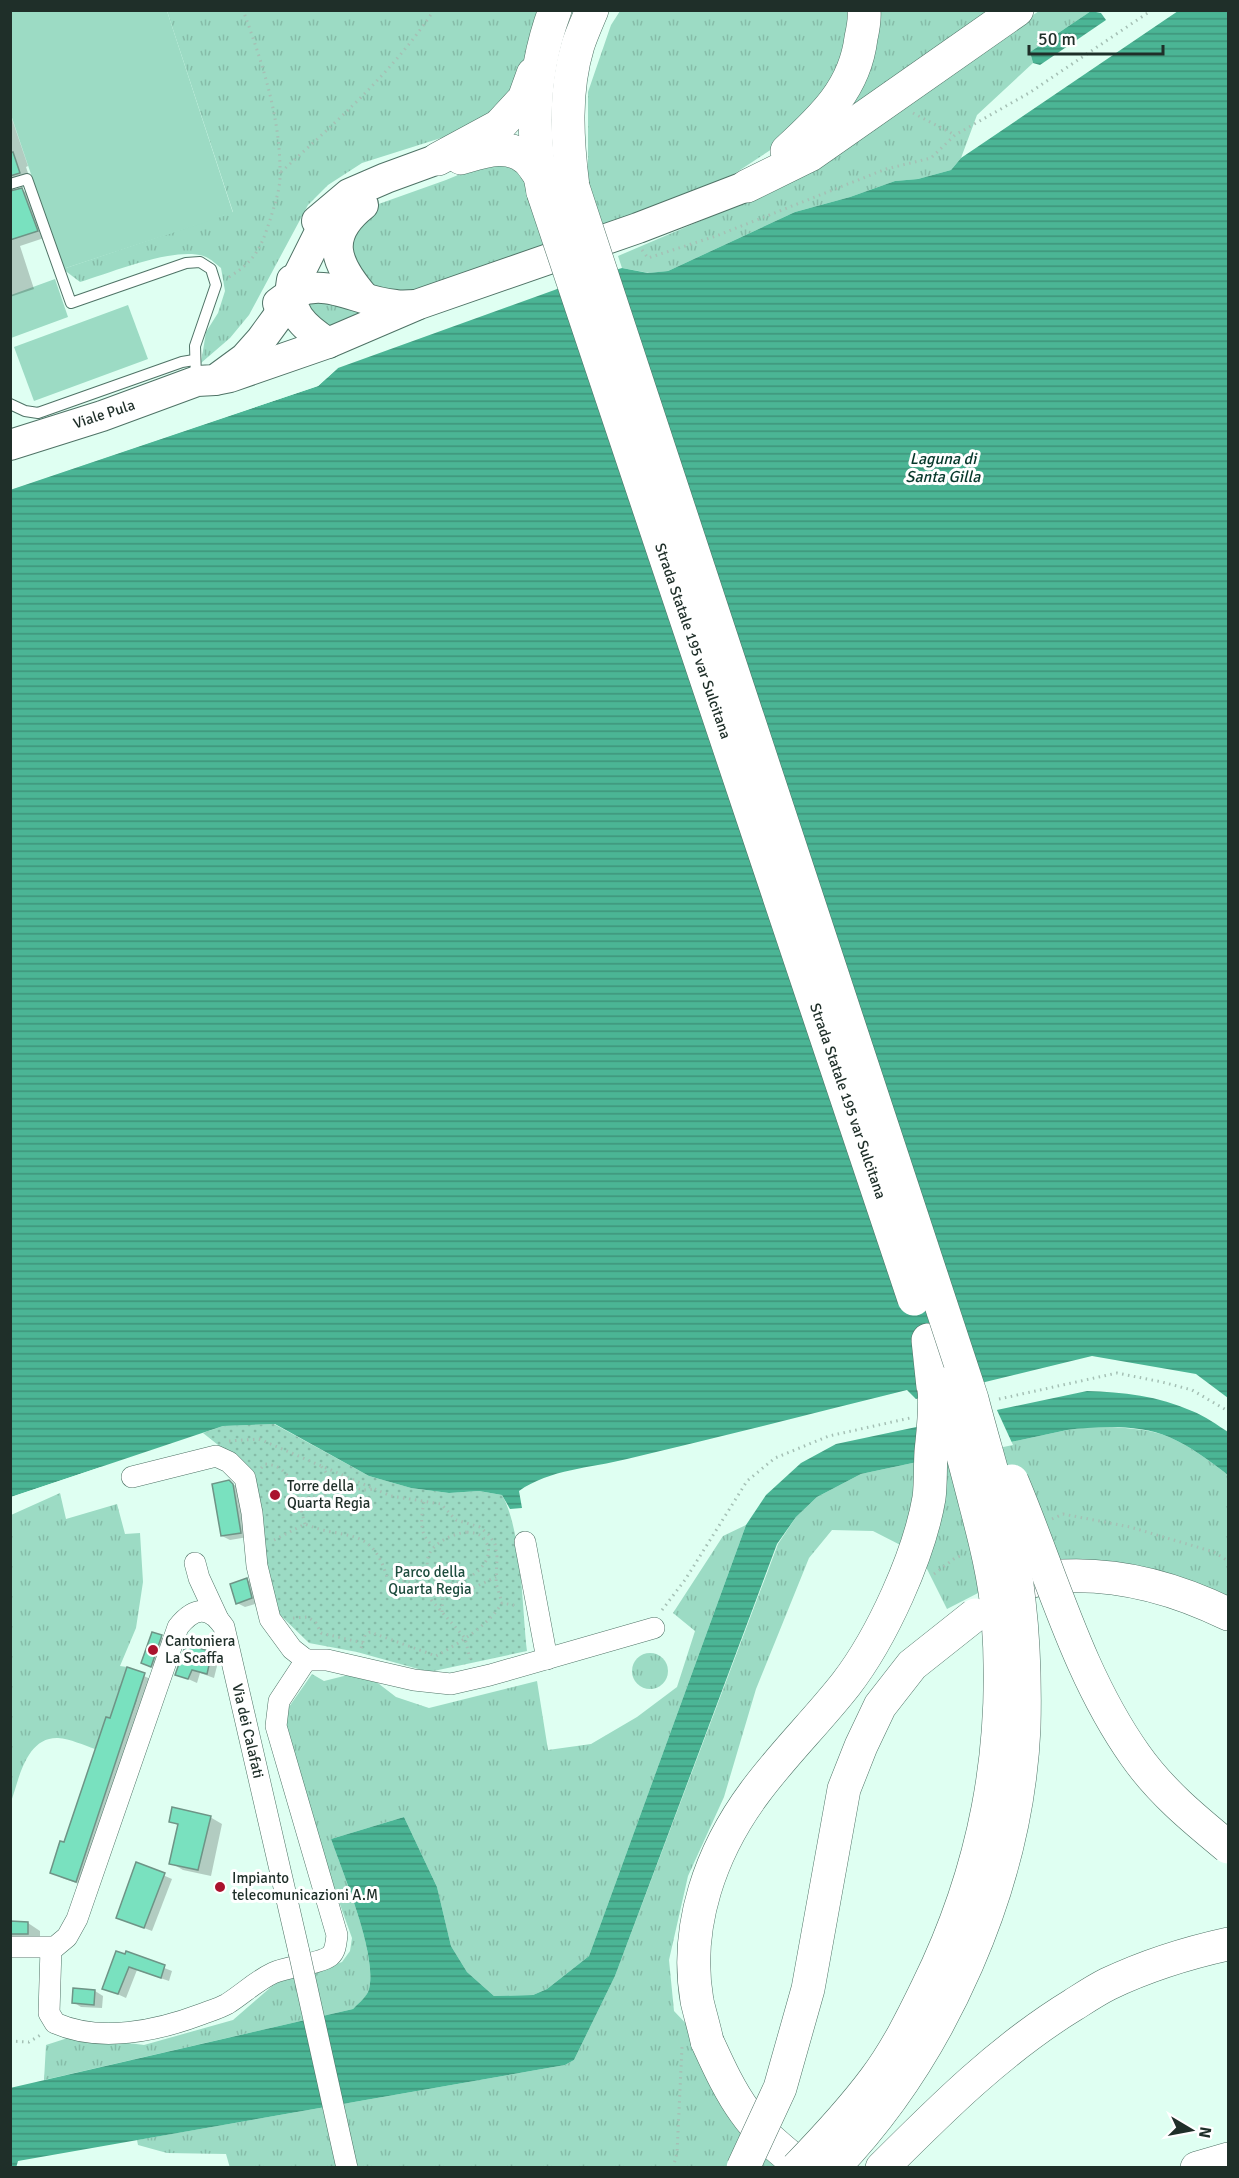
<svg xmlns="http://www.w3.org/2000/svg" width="1239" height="2178" viewBox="0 0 1239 2178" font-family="Signika,sans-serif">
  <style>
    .grass { fill: url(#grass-tufts) }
    .park { fill: url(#park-dots) }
    .garden { fill: #9cdbc4 }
    .water { fill: url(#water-rules) }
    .pier { fill: #dffff2 }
    .shadow { fill: #0003 }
    .building { fill: #79e1bf; stroke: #6e9486; stroke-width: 1.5 }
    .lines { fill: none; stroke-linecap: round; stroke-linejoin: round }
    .lane-casing { stroke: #4f7366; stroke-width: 12 }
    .street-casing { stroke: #4f7366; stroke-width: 22 }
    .secondary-casing { stroke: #4f7366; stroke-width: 32 }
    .highway-casing { stroke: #4f7366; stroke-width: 34 }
    .path { stroke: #a5c0b5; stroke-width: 3; stroke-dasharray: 1.5 4.5; stroke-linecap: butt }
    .lane { stroke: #fff; stroke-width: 10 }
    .street { stroke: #fff; stroke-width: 21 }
    .secondary { stroke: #fff; stroke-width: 30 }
    .highway { stroke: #fff; stroke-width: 33 }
    .street-bridge-casing { stroke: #4f7366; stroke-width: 22; stroke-linecap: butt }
    .highway-bridge-casing { stroke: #4f7366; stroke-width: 34; stroke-linecap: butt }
    .street-bridge { stroke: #fff; stroke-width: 21 }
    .highway-bridge { stroke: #fff; stroke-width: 33 }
    .poi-dot { fill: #aa132e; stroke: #fff; stroke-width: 2 }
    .labels { text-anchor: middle; stroke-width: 6; stroke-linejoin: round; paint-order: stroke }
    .street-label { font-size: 15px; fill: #1f2f29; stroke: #fff }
    .poi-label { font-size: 15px; fill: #1f2f29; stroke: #fff; text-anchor: start }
    .park-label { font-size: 15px; fill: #1e4c3e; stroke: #fff }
    .water-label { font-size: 16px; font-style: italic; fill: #06382b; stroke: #fff }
  </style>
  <defs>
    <pattern id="grass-tufts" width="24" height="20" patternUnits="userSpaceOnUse" patternTransform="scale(1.5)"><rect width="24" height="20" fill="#9cdbc4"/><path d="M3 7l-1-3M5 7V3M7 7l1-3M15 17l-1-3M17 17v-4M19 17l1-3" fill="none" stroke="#86bca8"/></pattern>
    <pattern id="park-dots" width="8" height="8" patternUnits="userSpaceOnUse" patternTransform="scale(1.5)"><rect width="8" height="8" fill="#9cdbc4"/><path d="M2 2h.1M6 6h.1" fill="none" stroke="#86bca8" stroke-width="1.8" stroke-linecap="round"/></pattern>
    <pattern id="water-rules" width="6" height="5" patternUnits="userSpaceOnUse" patternTransform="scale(1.5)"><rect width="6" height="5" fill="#4bb595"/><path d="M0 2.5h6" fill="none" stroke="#3e947a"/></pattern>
  </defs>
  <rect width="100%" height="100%" fill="#dffff2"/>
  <g class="grass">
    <path d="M167,11H547L505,108L460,132L362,163L328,185L308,205L249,315L230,338L201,363L206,332L218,313L225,291L221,268C217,265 211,259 206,257C176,245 111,273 80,282L63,269L233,212Z"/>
    <polygon points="620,11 854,11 841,76 772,149 731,176 692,193 402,295 376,290 349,253 350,235 373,206 446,180 487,163 510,164 534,184 588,166 588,92 611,25"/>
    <polygon points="876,11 996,11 816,146"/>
    <polygon points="1039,11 1091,11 1030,52 1033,63 977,115 961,158 951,170 918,179 895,181 850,197 795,212 668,271 649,273 622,268 618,256 740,204 913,96"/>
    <polygon points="309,296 351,307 367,317 333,329 305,309"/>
    <path d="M1099,1426C1121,1428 1148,1428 1169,1437C1190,1446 1210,1461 1228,1475V1598L1025,1569L947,1609L920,1555L873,1531L832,1530L809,1558L756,1689L724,1797L688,1876L669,1960L674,2011L693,2031L724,2107L775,2167L230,2168L226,2154L167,2153L138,2145L137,2140L565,2065L574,2060L615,1976L778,1544L796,1517L817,1497L861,1474L1067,1430Z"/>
    <path d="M60,1493L66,1519L117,1504L125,1534L140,1533L143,1582L136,1628L120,1666L127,1667L118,1694L137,1700L128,1724L106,1717L95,1749C84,1745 70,1739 58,1738C26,1737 19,1779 11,1802V1515Z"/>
    <path d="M746,1525L589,1956L547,1989L533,1995L494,1996L467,1972L451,1946L437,1887L404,1817L331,1839C343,1874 380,1960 368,1992C365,1999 358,2004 353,2009L44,2080L46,2045L74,2036L144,2045L233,2020L271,1987L284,1978L317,1971L342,1962L350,1951L352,1938C326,1865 299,1791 284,1714L312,1674L324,1681L348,1675L370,1677L396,1697L429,1708L537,1681L548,1750L591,1744L637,1717L677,1687L695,1631L673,1613L723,1536Z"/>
    <circle cx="650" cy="1671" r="18"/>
  </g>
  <path class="park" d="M274,1424L369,1476L411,1488L449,1493L479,1491L502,1495C522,1530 522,1608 527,1651L429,1672L357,1652L309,1643L274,1609L253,1486L256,1475L203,1433L223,1426Z"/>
  <g class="garden">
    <polygon points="10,11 167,11 233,213 63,269 11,115"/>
    <polygon points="55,279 68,317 11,338 11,295"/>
    <polygon points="128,305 148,359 34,401 14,347"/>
  </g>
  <g class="water">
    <polygon points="1091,11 1101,13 1106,20 1040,65 1033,63 1030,52"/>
    <path d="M1178,11H1228V1398L1196,1374L1092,1356L981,1383L953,1386L916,1399L907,1390C814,1413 721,1437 627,1459C591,1468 550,1469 519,1491L522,1508L510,1509L502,1495L479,1491L449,1493L411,1488L369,1476L275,1424L223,1426L11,1497L10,490L318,386L338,368L585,279L622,268L648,273L668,271L795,212L850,197L895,181L918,179L951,170L961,158Z"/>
    <path d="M1087,1391C1122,1392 1159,1396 1192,1411C1205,1416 1217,1425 1228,1432V1475C1210,1461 1190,1446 1169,1437C1140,1424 1097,1426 1067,1430L861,1474L817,1497L796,1517L777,1544L615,1976L574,2060L565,2065L18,2161L16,2168L11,2167L10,2088L353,2009C358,2004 365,1998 368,1992C380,1960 343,1874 331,1839L404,1817L437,1887L451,1946L467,1972L494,1996L533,1995L547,1989L589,1956L746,1525L766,1495L801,1463L836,1444Z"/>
  </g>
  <g class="pier">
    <polygon points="338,368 318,386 11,489 10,486 317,383 331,370"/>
    <polygon points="996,1408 1013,1445 960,1456 948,1418"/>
    <polygon points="101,1467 100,1471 10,1500 11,1497"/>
  </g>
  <g class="shadow">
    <polygon points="10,113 28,166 26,167 30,179 15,184 13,192 22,190 32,196 47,237 20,246 34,289 10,297"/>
    <polygon points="229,1482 238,1487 248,1537 230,1540 222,1536"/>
    <polygon points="247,1580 255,1585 259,1603 245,1607 237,1603"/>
    <polygon points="161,1637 164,1639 154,1667 146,1665"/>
    <polygon points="211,1653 219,1658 214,1678 200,1673 197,1683 177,1674"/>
    <polygon points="128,1669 155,1681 87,1887 62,1878 52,1872 65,1844"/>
    <polygon points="210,1817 222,1824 211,1876 183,1870 171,1863 179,1826 171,1821"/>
    <polygon points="137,1864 172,1879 152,1931 118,1918"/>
    <polygon points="10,1922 28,1923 40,1931 40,1941 10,1945"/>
    <polygon points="126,1953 172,1971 169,1981 137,1970 126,1998 104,1988"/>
    <polygon points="74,1990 95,1991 103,1996 102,2008 81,2007 73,2002"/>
  </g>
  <g class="building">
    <polygon points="13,152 20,173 10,176 10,153"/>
    <polygon points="22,188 38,231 10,240 10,191"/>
    <polygon points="229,1480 233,1484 241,1533 221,1536 212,1484"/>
    <polygon points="247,1578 252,1598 236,1604 230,1584"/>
    <polygon points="152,1632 162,1635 151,1667 141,1663"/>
    <polygon points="186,1644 212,1652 207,1674 192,1670 188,1679 175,1675"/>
    <polygon points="127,1667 145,1673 76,1882 50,1873 60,1841 64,1842 106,1717 110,1718"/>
    <polygon points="172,1807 211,1816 198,1870 169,1864 178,1824 169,1822"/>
    <polygon points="136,1862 165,1873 144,1928 116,1918"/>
    <polygon points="10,1921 28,1922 28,1934 10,1934"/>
    <polygon points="116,1951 125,1954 126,1951 165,1965 161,1978 129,1967 118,1994 102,1989"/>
    <polygon points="73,1988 95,1990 94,2005 72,2003"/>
  </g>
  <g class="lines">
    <g class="lane-casing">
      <g id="lane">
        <polyline points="10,184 27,179 71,303 186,263 200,262 211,269 216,285 195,346 196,378"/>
        <polyline points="10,404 25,411 38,413 182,362 194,360"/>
      </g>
    </g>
    <g class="street-casing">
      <g id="street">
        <polyline points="525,1542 547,1659"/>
        <polyline points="195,1563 199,1578 218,1619"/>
        <polyline points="306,1660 327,1660 414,1680 451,1684 490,1675 654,1628"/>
        <path d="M10,1947H55L67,1937L77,1919L178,1627C194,1607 209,1605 224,1627L299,1952"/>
        <path d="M51,1948L49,2013L55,2023C100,2043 157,2031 202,2014C210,2011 220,2008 227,2004C243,1994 256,1981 273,1973C288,1966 320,1964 330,1956C336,1951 336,1942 337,1935L276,1726L279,1701L306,1660L292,1649L270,1619L257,1566L252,1513L245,1478L229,1462L216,1456L132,1477"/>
      </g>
    </g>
    <g class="secondary-casing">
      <g id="secondary">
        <path d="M363,205C324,236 335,263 363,296"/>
        <polyline points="317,221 349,194 386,178 438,159"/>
        <path d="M292,280C286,312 304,327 328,343"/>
        <path d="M278,303C321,269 352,302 396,305C403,306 409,305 416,305"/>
        <polyline points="215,380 230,377 328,343 419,304 638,228 747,186"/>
        <polyline points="10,445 102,416 197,381 215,380 245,358 261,340 277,318 331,210"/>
      </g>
    </g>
    <g class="highway-casing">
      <g id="highway">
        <path d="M787,151C823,118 855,88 861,38C863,29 865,19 864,10"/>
        <path d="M461,158C482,152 508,142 527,159C532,163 535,169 539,174"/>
        <polyline points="438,159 499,126 524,99 533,74"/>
        <polyline points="747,186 810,155 1017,10"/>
        <path d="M573,187C567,140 564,91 578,45C582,33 587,22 592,10"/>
        <path d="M543,192C530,131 533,69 555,10"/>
        <polyline points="928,1340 933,1387"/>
        <path d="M1021,1583C1035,1581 1049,1577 1062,1576C1120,1573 1177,1589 1228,1614"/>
        <path d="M707,2041C718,2065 729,2090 745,2112C760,2134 783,2151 803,2168"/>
        <path d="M882,2168C941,2109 1001,2049 1073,2005C1084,1998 1096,1990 1108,1984C1146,1966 1187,1953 1228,1944"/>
        <polyline points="1197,2168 1228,2159"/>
      </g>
    </g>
    <g class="path">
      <polyline points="913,113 955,135"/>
      <path d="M281,172C335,123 393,72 434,10"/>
      <polyline points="642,250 648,258 716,236 886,169 931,158 955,135 1029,93 1152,10"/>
      <path d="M229,277C255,261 261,248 270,220C275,204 281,187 280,171C280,116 262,62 243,10"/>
      <polyline points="999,1399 1117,1373 1162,1382 1192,1390 1228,1411"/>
      <polyline points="229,1441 259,1439 391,1496 441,1504 456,1520 480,1527 489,1535 495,1544 497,1557 496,1583 502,1603"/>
      <path d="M261,1468L265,1464C286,1465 291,1481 298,1498"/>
      <polyline points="335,1484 364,1490 375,1489"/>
      <path d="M424,1502C421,1518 418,1536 434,1546"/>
      <polyline points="1052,1519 1063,1514 1130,1527 1214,1552 1228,1561"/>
      <polyline points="305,1524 298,1498 324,1496 335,1484 321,1466"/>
      <path d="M467,1532C476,1533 482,1534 486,1542C502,1569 437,1604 428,1569C422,1547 450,1534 467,1532Z"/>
      <path d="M274,1540L305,1524C344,1541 371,1524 387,1577L417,1584L465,1638L470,1659"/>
      <polyline points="934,1574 955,1558 963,1555"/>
      <polyline points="444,1594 473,1588 496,1577"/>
      <polyline points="662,1610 685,1580 747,1481 775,1458 829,1436 910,1418"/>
      <polyline points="442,1612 443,1584"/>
      <polyline points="293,1618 308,1617 316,1623 321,1633 363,1643"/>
      <path d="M361,1648L365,1635L370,1632L436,1656C459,1643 488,1626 502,1603L518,1606"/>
      <polyline points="10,2041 29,2042 42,2034"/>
      <polyline points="673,2168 677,2153 682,2047"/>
    </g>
    <use href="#lane" class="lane"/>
    <use href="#street" class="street"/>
    <use href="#secondary" class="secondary"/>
    <use href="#highway" class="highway"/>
    <g class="street-bridge-casing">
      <polyline id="street-bridge" points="299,1952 347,2168"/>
    </g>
    <g class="highway-bridge-casing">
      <g id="highway-bridge">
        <path d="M573,187L972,1399C989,1465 1012,1532 1019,1601C1024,1643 1025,1686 1024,1728C1017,1885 942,2055 833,2168"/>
        <polyline points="543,192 914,1299"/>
        <path d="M1012,1481C1051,1573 1077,1673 1135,1755C1161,1792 1194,1819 1228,1847"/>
        <path d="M707,2041C704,2027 700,2014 697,2001C684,1926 711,1851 755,1792C783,1754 817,1721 846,1684C882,1637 919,1556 929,1498C931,1483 930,1467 931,1452C933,1431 936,1410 934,1389"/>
        <polyline points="743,2168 780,2088 808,1989 844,1789 861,1746 880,1706 912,1665 975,1615"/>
        <path d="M797,2168C825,2139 852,2110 875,2079C896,2051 912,2019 927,1988C985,1870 1008,1750 998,1618C995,1579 985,1540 975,1502C965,1463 955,1423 942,1384"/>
      </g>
    </g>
    <use href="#street-bridge" class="street-bridge"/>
    <use href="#highway-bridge" class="highway-bridge"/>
  </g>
  <g class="poi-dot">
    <circle cx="275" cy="1495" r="6"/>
    <circle cx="153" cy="1650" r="6"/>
    <circle cx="220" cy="1887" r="6"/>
  </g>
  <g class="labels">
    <g class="street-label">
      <text transform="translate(104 414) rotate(-18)" y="5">Viale Pula</text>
      <text transform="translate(693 641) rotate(71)" y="5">Strada Statale 195 var Sulcitana</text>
      <text transform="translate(848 1101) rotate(71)" y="5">Strada Statale 195 var Sulcitana</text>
      <text transform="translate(248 1731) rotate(77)" y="5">Via dei Calafati</text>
    </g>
    <g class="poi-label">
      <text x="287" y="1491">Torre della<tspan x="287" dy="17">Quarta Regia</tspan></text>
      <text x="165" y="1646">Cantoniera<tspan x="165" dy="17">La Scaffa</tspan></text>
      <text x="232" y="1883">Impianto<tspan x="232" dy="17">telecomunicazioni A.M</tspan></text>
    </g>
    <g class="park-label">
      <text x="430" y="1577">Parco della<tspan x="430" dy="17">Quarta Regia</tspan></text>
    </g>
    <g class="water-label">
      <text x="943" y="464">Laguna di<tspan x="943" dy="18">Santa Gilla</tspan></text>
    </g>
  </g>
  <rect width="1239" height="2178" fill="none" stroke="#1f2f29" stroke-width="24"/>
  <g transform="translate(1191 2130) rotate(100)" stroke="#ffffff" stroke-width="4.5" paint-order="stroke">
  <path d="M0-4.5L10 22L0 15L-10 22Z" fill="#1f2f29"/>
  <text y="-9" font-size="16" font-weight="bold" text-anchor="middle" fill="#1f2f29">N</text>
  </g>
  <path d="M1029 45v9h134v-9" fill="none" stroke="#1f2f29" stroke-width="3"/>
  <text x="1038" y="45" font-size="18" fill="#1f2f29" stroke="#ffffff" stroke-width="4.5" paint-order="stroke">50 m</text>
</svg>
